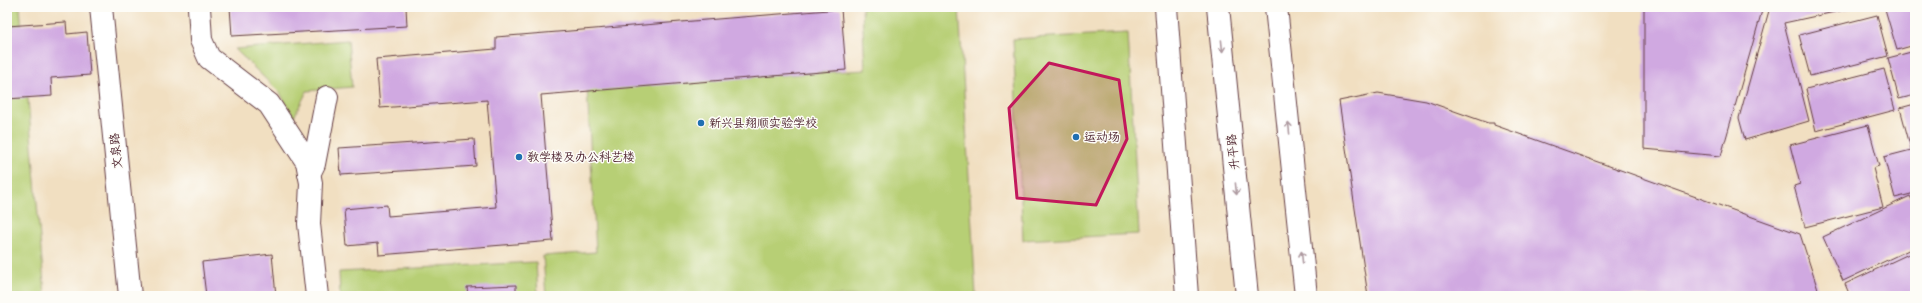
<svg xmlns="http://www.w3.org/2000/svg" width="1922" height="303" viewBox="0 0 1922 303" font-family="Kalam,'LXGW WenKai TC',sans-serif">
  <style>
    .green { fill: #b7cf74; stroke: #807750 }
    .building { fill: #d0a9e1 }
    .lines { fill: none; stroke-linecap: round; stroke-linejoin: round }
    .minor-casing { stroke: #633c42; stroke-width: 24 }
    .minor { stroke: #fff; stroke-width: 22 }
    .oneway { stroke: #ae9aa0 }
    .marked { fill: #c2185b; fill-opacity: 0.2; stroke: #c2185b; stroke-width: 3; stroke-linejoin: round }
    .poi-dot { fill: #1f6fb2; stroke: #fdfcf7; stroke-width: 1.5 }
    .labels { text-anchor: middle; stroke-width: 3; stroke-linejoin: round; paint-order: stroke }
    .poi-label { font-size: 12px; fill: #4a1f2b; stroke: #fdfcf7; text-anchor: start }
    .street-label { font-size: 12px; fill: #4a1f2b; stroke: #fdfcf7 }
  </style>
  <rect width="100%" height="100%" fill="#fdfcf7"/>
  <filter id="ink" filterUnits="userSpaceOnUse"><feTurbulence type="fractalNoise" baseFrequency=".025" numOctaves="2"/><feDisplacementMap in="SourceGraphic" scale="8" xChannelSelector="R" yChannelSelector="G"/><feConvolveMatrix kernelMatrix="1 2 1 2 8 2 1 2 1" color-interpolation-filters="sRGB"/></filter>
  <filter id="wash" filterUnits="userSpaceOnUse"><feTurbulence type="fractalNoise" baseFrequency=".012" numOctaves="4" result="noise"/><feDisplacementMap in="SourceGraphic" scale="16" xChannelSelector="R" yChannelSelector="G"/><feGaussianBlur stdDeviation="0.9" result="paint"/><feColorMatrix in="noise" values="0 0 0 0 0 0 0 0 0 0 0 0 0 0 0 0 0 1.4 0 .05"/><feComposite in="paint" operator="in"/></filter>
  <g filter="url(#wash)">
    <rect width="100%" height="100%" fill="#f1dfc1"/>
    <g class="green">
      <polygon points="7,7 20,7 45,296 7,296"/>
      <polygon points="862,7 959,7 976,296 546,296 543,256 596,252 587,87 865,70"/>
      <polygon points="1128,33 1139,234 1023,240 1013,39"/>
      <polygon points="348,40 352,87 307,91 294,117 280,93 235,49"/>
      <polygon points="536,262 538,296 340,296 339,272"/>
    </g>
    <g id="blocks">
      <g class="building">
        <polygon points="230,7 406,7 407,26 232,36"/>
        <polygon points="1644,7 1763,7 1721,156 1644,149"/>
        <polygon points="1770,7 1853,8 1784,23 1809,121 1745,140 1739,118"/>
        <polygon points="1892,7 1915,7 1915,45 1897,50 1885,9"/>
        <polygon points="841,9 846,70 541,95 553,241 379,255 378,243 347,246 344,209 387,205 388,216 496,207 487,100 380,108 376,59 496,49 496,37"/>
        <polygon points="1877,15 1888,56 1810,76 1799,35"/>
        <polygon points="66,22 67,34 87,32 90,75 51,78 52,96 7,99 7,26"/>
        <polygon points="1915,51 1915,95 1899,99 1888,58"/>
        <polygon points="1884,69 1895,110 1816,131 1806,89"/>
        <polygon points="1378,93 1426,101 1488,123 1494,123 1494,125 1800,234 1820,296 1368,296 1339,101"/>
        <polygon points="1915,104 1915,148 1911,149 1900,108"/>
        <polygon points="1868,125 1879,166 1873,168 1883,207 1805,227 1794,186 1800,184 1790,145"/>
        <polygon points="474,139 476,166 341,175 339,148"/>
        <polygon points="1915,149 1915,193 1895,198 1884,157"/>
        <polygon points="1910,196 1915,206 1915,247 1843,281 1823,237"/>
        <polygon points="1915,251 1915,296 1850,296 1845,284"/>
        <polygon points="272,254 276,296 206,296 202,262"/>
        <polygon points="516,285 516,296 468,296 467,287"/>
      </g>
    </g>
  </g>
  <g filter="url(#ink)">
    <use href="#blocks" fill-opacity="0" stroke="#633c42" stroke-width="1"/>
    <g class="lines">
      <g class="minor-casing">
        <g id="minor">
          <polyline points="101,7 130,296"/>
          <polyline points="199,7 201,40 209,58 269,104 307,162 311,183 309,224 317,296"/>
          <polyline points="1166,7 1187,296"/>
          <polyline points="1218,7 1247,296"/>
          <polyline points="1276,7 1306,296"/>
          <polyline points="309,174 314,164 327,97"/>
        </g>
      </g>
      <use href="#minor" class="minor"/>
    </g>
    <defs><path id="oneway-shaft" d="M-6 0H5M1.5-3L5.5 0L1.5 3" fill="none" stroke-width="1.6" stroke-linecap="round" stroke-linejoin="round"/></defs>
    <g class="oneway">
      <use href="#oneway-shaft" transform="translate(1222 46) rotate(84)"/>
      <use href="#oneway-shaft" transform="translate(1289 128) rotate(-96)"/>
      <use href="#oneway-shaft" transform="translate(1236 189) rotate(84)"/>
      <use href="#oneway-shaft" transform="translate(1302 257) rotate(-96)"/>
    </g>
  </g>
  <path class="marked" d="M1049,63L1119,80L1127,139L1096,205L1017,198L1009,108Z"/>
  <g class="poi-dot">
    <circle cx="701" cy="123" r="4"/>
    <circle cx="1076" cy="137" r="4"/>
    <circle cx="519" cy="157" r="4"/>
  </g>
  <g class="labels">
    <g class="poi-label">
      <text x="709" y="127">新兴县翔顺实验学校</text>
      <text x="1084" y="141">运动场</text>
      <text x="527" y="161">教学楼及办公科艺楼</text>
    </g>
    <g class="street-label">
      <text transform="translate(116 151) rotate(-96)" y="4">文泉路</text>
      <text transform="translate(1233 152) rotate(-96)" y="4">升平路</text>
    </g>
  </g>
  <rect width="1922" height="303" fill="none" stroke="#fdfcf7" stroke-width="24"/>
</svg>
